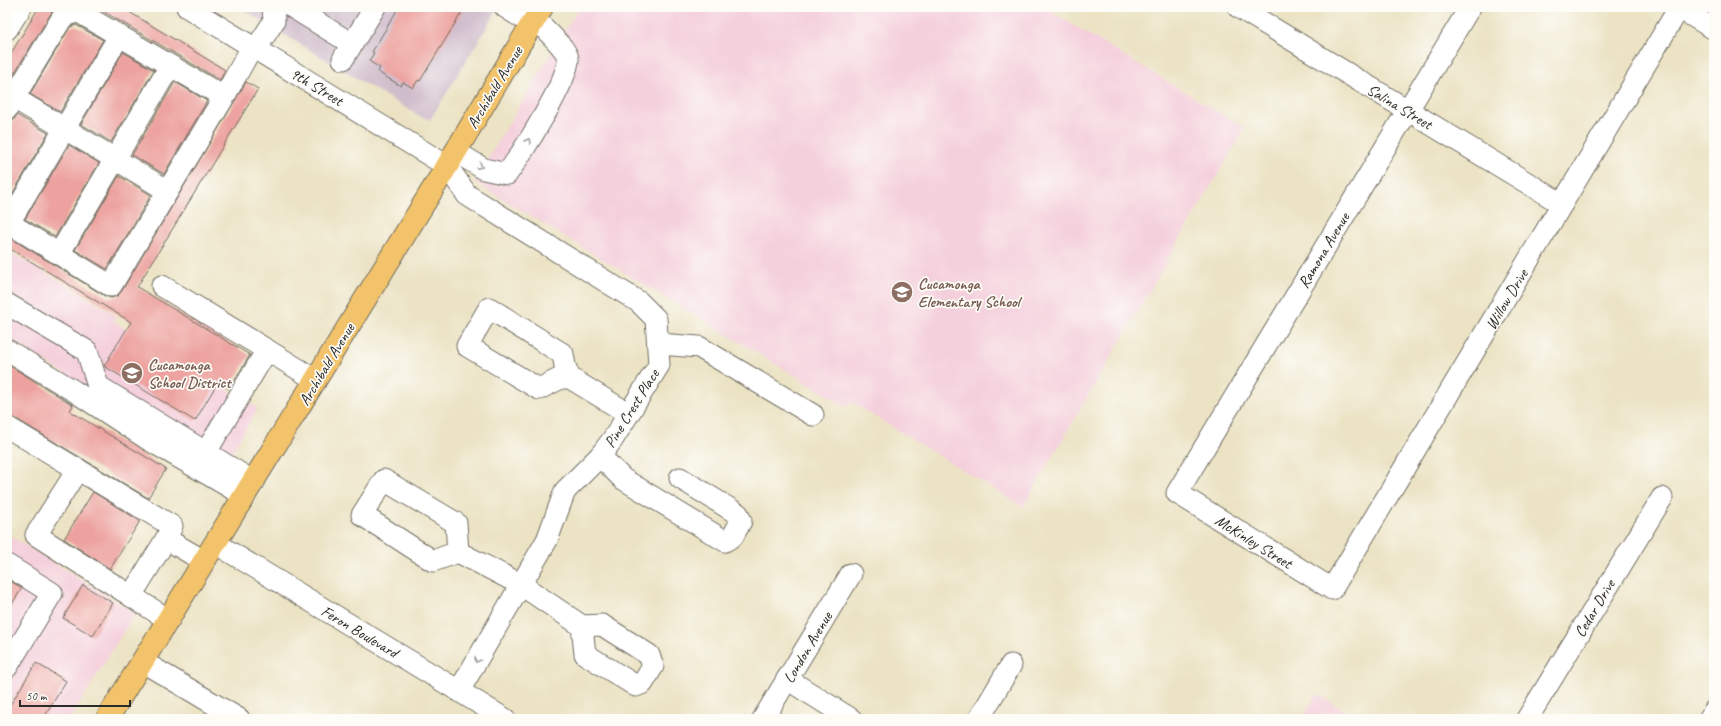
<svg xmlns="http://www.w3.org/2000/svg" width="1721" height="726" viewBox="0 0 1721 726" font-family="Caveat,sans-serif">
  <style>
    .built { fill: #f4cfdc }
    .industrial { fill: #d0bdcc }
    .building { fill: #eda29f }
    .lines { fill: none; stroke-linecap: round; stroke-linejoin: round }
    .minor-casing { stroke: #6f6b61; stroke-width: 23 }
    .major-casing { stroke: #6f6b61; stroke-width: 24 }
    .minor { stroke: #fff; stroke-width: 21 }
    .major { stroke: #f2c36a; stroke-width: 22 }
    .oneway { stroke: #a0a0a0 }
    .labels { text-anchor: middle; stroke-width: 3.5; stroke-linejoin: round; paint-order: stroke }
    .street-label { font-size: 16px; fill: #2b2b2b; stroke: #fdfcf7 }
    .education-label { font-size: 16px; font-weight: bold; fill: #785e54; stroke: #fdfcf7; text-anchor: start }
  </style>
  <rect width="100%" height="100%" fill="#fdfcf7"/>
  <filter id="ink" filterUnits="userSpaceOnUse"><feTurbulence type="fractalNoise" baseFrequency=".025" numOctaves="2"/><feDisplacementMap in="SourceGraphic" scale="8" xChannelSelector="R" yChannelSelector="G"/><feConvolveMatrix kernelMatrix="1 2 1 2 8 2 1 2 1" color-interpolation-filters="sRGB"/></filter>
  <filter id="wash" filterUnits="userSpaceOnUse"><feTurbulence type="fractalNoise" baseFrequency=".012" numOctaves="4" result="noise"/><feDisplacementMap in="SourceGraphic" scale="16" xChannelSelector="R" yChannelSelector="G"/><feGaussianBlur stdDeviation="0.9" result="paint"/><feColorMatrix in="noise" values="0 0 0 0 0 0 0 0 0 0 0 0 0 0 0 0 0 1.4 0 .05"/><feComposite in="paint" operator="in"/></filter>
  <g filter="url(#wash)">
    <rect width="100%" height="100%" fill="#ece3c4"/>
    <g class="built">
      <polygon points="579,7 1043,7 1245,128 1023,507 851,402 847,407 474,182"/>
      <polygon points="7,250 116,315 113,321 258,408 221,470 7,338"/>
      <polygon points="7,534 135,613 70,719 7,719"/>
      <polygon points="1317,694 1331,702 1358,719 1302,719"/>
    </g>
    <polygon class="industrial" points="239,7 499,7 430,120 419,116"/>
    <g id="blocks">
      <g class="building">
        <polygon points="39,7 56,7 52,12 10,80 7,78 7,60"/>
        <polygon points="96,7 121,7 225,70 220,80"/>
        <polygon points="399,7 461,7 459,11 462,12 420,81 418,80 413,88 403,82 401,86 378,72 380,68 369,61 374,53 372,52"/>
        <polygon points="76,25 103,40 60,112 30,94 70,27"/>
        <polygon points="123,52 154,70 111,142 81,124"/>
        <polygon points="175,82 207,101 164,174 132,155"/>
        <polygon points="246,82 258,89 137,287 250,355 229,389 218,382 195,421 104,366 131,322 7,247 7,236 105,296 111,298 117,296 121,292"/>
        <polygon points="17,115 48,133 7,203 7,129"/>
        <polygon points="69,145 99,163 55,237 25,219"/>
        <polygon points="119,176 151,195 107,269 75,250"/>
        <polygon points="7,364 73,405 70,411 166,469 148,498 13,417 7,415"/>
        <polygon points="93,492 140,521 110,569 64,539"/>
        <polygon points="7,579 22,588 7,612"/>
        <polygon points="83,585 113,603 93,636 63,618"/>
        <polygon points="36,663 66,681 43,719 15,719 7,714 7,710"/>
      </g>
    </g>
  </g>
  <g filter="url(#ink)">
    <use href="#blocks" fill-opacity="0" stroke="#6f6b61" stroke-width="1"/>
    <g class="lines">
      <g class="minor-casing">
        <g id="minor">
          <polyline points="79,7 77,11 224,97 252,47"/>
          <polyline points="187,7 447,166 467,195 639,302 656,319 659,365 613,439 600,456 565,491 547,540 459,691"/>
          <polyline points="292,7 352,44"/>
          <polyline points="505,7 532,24"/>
          <polyline points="1238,7 1562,204"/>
          <polyline points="1470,7 1177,493 1332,589 1679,8 1714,29"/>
          <polyline points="7,29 21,7"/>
          <polyline points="256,49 274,21 273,7"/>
          <polyline points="343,59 375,7"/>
          <polyline points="14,98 168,191"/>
          <polyline points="7,109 62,18 77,11"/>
          <path d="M456,152L484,169L507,174C520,156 571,77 568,58C565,46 543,28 535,19"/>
          <polyline points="7,222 111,286 224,97"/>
          <polyline points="9,223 119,36"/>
          <polyline points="59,254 170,66"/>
          <polyline points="162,286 267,350"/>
          <polyline points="7,304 87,351 98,386 254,482"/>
          <polyline points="658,344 699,347 813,415"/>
          <polyline points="7,350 74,391 149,440 245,496"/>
          <polyline points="570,378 561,378 539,389 467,346 489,308 563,354 565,366 570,378 629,414"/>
          <polyline points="7,427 172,526 166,539 204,561"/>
          <polyline points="206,452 267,350 316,380"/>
          <polyline points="600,456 623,479 725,541 733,536 741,521 738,514 680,478"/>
          <polyline points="78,469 36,535 131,596"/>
          <polyline points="166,539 131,596 169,620"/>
          <polyline points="215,543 505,719"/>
          <polyline points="458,552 433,561 362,515 384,480 456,523 458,552 520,584 582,626 602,625 649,655 653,666 643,683 636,686 585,654 582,626"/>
          <polyline points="7,565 52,593 7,667"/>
          <polyline points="143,662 239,719"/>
          <polyline points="787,679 851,719"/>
          <polyline points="763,719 851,574"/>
          <polyline points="979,719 1011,665"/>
          <polyline points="1527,719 1662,498"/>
          <polyline points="1709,719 1714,711"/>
        </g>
      </g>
      <g class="major-casing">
        <polyline id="major" points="107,719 447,166 542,7"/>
      </g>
      <use href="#minor" class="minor"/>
      <use href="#major" class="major"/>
    </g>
    <defs><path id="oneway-chevron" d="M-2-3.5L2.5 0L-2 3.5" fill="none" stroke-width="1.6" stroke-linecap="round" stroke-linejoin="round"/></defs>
    <g class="oneway">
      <use href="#oneway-chevron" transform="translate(528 141) rotate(-60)"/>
      <use href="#oneway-chevron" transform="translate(480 166) rotate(28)"/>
      <use href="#oneway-chevron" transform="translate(477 660) rotate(120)"/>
    </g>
  </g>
  <defs>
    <g id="school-disc" transform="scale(1.15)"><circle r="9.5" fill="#8d6e63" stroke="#fdfcf7"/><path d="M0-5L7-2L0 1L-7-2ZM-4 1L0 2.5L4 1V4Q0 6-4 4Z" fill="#fff"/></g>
  </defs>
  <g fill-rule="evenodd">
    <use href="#school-disc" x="902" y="292"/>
    <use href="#school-disc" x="132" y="373"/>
  </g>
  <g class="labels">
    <g class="street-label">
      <text transform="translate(317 86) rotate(31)" y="6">9th Street</text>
      <text transform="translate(494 87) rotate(-59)" y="6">Archibald Avenue</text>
      <text transform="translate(1400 106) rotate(31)" y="6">Salina Street</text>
      <text transform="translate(1323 250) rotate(-59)" y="6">Ramona Avenue</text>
      <text transform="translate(1506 299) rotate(-59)" y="6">Willow Drive</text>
      <text transform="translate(326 364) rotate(-59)" y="6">Archibald Avenue</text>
      <text transform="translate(631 408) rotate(-58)" y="6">Pine Crest Place</text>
      <text transform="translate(1254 541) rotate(32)" y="6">McKinley Street</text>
      <text transform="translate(1594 608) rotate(-59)" y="6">Cedar Drive</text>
      <text transform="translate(360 631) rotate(31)" y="6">Feron Boulevard</text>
      <text transform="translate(807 647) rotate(-59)" y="6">London Avenue</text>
    </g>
    <g class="education-label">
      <text x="918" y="289">Cucamonga<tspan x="918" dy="18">Elementary School</tspan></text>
      <text x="148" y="370">Cucamonga<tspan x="148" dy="18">School District</tspan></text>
    </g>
  </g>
  <rect width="1721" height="726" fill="none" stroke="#fdfcf7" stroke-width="24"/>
  <path d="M20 700v6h110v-6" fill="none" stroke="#2b2b2b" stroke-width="2"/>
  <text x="26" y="700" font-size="12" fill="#2b2b2b" stroke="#fdfcf7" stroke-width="3" paint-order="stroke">50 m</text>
</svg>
